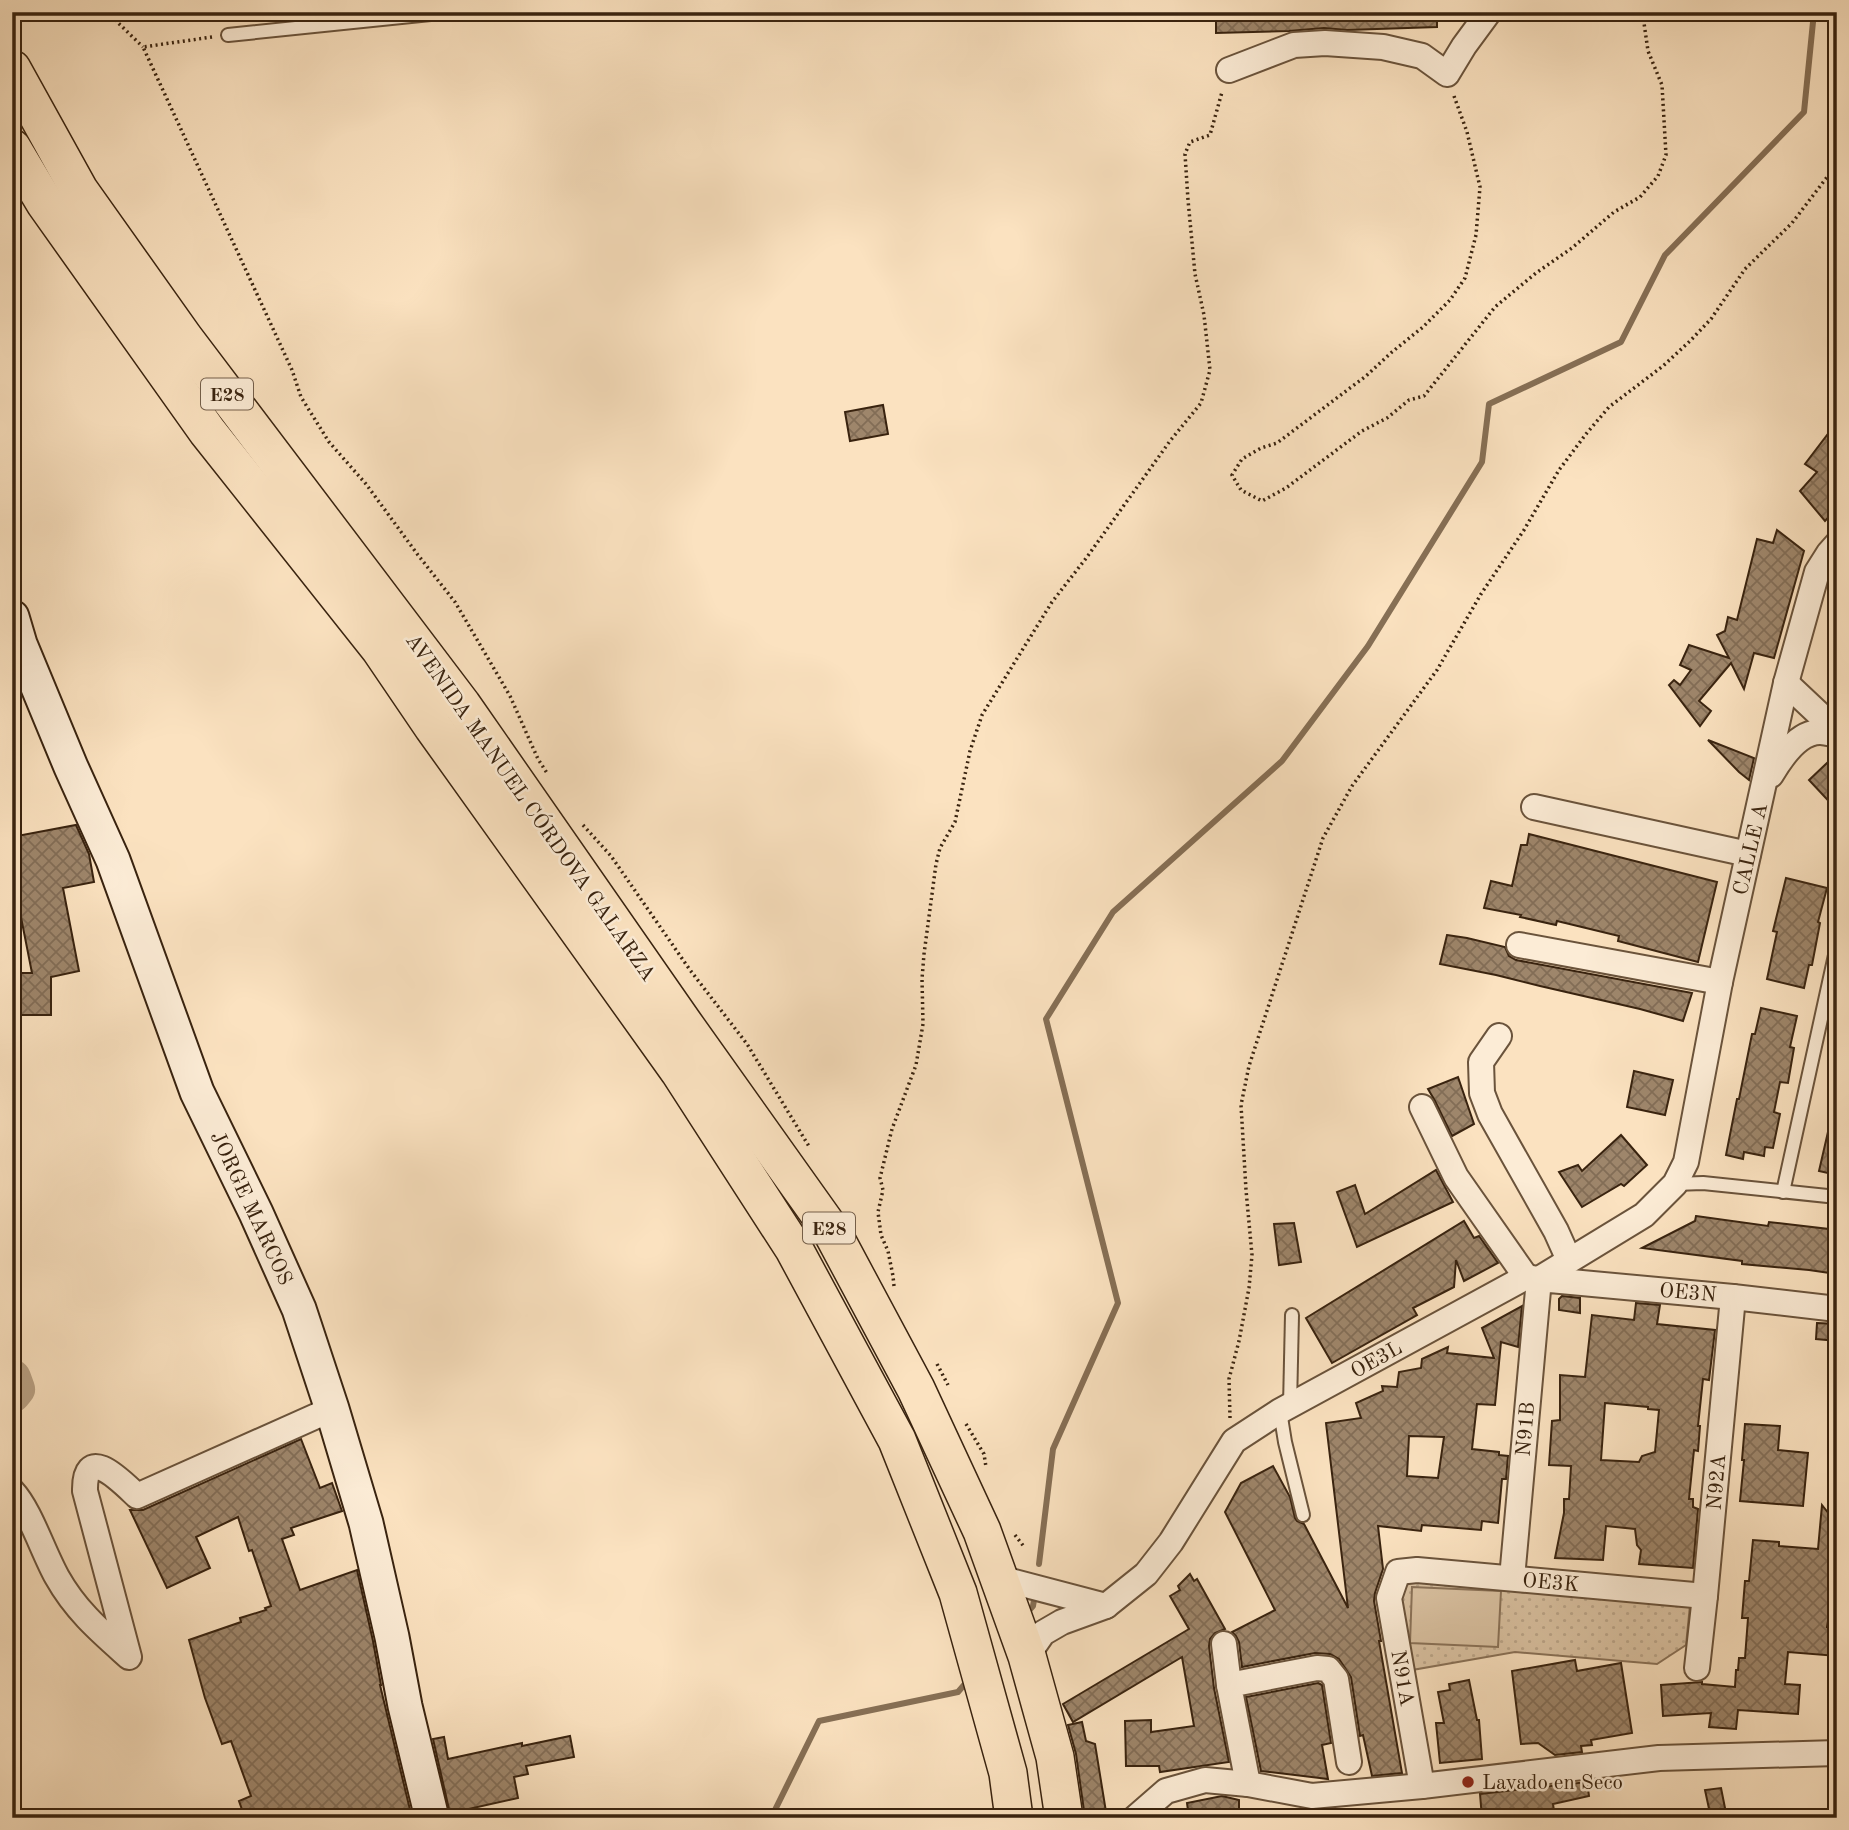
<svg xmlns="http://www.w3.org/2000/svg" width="1849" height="1830" viewBox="0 0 1849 1830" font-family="'Old Standard TT',serif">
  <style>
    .park { fill: url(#park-dots); stroke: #8a7258; stroke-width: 2 }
    .pitch { fill: #dac2a2; stroke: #8a7258; stroke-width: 2 }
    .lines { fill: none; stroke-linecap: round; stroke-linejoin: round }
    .stream { stroke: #866f55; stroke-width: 6 }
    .river { stroke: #b9a184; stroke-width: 38 }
    .building { fill: url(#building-cross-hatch); stroke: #39230f; stroke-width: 2; fill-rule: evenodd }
    .lane-casing { stroke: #6a533b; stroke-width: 16 }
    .street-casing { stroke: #6a533b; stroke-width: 28 }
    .secondary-casing { stroke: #39230f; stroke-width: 37 }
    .primary-casing { stroke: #39230f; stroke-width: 40 }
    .path { stroke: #39230f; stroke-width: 3.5; stroke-dasharray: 2 3.5; stroke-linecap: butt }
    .lane { stroke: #fcecd6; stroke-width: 12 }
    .street { stroke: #fcecd6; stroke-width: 24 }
    .secondary { stroke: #fcecd6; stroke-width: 33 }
    .primary { stroke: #fbe2c0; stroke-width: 37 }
    .poi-dot { fill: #8f2418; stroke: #fcecd6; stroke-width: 2.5 }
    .labels { text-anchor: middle; stroke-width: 5; stroke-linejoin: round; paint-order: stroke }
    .shield { fill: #fcecd6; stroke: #745f4b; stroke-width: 2 }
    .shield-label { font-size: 19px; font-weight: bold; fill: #39230f }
    .street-label { font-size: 21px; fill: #39230f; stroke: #fcecd6 }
    .poi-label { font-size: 21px; fill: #39230f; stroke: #fcecd6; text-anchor: start }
  </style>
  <defs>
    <pattern id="park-dots" width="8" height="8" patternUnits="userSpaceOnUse" patternTransform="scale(1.75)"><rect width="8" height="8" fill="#dac2a2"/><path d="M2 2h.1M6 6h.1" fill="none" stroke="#bca68a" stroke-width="1.8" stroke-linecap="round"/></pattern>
    <pattern id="building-cross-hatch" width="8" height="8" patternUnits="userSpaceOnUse" patternTransform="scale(1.75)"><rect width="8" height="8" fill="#9e866b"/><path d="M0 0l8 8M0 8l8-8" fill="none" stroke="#826d56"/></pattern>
  </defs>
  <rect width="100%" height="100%" fill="#fbe2c0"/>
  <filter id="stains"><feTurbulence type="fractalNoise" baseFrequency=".00286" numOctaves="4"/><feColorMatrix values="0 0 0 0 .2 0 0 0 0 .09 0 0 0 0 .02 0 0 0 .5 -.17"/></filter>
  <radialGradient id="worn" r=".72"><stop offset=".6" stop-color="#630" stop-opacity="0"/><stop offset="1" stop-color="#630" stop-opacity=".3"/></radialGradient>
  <polygon class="park" points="1417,1577 1690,1605 1686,1645 1657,1664 1515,1652 1412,1670 1397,1607 1401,1590"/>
  <polygon class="pitch" points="1412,1587 1501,1591 1498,1647 1410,1643"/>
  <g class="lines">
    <g class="stream">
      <polyline points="1039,1564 1053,1449 1118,1303 1046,1019 1113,912 1282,761 1368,646 1482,462 1489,404 1621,342 1665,255 1804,112 1814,12"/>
      <polyline points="1025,1615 1033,1606 1034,1600"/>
      <polyline points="771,1818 819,1721 958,1692 964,1685"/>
    </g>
    <polyline class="river" points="12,1378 16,1389 12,1394"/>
  </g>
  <g class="building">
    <polygon points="1216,12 1437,12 1437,27 1347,30 1324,28 1289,31 1216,33"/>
    <polygon points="883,405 888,434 850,441 845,412"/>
    <polygon points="1837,422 1837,508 1825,521 1800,491 1817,472 1805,464"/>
    <polygon points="1777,530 1804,551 1774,658 1754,653 1744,689 1731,663 1699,701 1711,711 1700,726 1669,685 1674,680 1680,685 1691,670 1680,665 1689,645 1729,658 1717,635 1725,631 1728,617 1737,620 1757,539 1773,543"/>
    <polygon points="1708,740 1754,758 1749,780 1739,772"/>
    <polygon points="1828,762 1837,775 1837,810 1809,780"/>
    <polygon points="76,825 89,854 94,882 63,888 79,971 51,977 51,1015 12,1015 12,973 32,973 18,902 12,904 12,850 20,849 17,836"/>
    <polygon points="1529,834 1717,882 1698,962 1618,941 1619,936 1557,921 1556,925 1520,917 1521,915 1484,908 1491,881 1512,886 1521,845 1527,845"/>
    <polygon points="1786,878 1827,888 1818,922 1820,923 1812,965 1809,965 1804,988 1767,979 1777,932 1773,931"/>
    <polygon points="1447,935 1467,938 1505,947 1509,956 1516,960 1692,993 1683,1021 1640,1009 1540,986 1496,975 1440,964"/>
    <polygon points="1761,1008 1797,1016 1790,1047 1794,1048 1788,1083 1780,1082 1774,1112 1780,1114 1773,1148 1765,1147 1764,1156 1744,1152 1743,1159 1726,1155 1737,1099 1739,1099 1752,1034 1755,1034"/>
    <polygon points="1634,1071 1673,1080 1665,1115 1627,1107"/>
    <polygon points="1458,1077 1474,1124 1452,1136 1435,1101 1428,1089"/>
    <polygon points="1830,1123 1837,1124 1837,1175 1819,1171"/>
    <polygon points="1621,1135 1647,1165 1624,1186 1621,1184 1582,1207 1559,1172 1578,1165 1582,1171"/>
    <polygon points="1436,1170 1453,1202 1357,1247 1337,1192 1355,1185 1365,1214"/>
    <polygon points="1696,1216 1768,1226 1769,1222 1837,1230 1837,1274 1809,1270 1742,1264 1742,1261 1642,1248 1695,1221"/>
    <polygon points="1464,1221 1474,1238 1479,1236 1498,1263 1464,1281 1456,1260 1454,1287 1413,1308 1417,1315 1332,1363 1306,1318"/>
    <polygon points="1294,1223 1301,1262 1279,1265 1274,1224"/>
    <polygon points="1562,1296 1580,1298 1580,1313 1559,1310 1559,1299"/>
    <path d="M1636,1303L1660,1305L1657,1324L1715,1330L1709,1380L1703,1379L1698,1426H1700L1698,1451L1694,1450L1689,1499H1693V1507L1698,1509L1693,1568L1639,1564L1641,1550L1637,1545L1635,1529L1606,1526L1603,1560L1555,1558L1564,1513V1499H1569L1571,1466L1549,1465L1552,1421L1560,1420V1375L1585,1377L1592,1315L1634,1320ZM1605,1403L1648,1407V1409L1659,1410L1655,1452L1642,1456L1639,1462L1601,1460Z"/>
    <path d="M1522,1306L1518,1347L1501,1342L1495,1405L1477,1404L1472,1449L1499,1452V1455L1508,1456L1506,1479H1502L1498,1523L1482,1521L1481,1530L1422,1525L1421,1531L1378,1526L1383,1569L1375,1593L1374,1601L1381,1641H1379L1402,1773L1372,1776L1363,1735L1360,1736L1351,1677L1339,1659L1330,1654L1315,1653L1242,1667L1239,1642L1236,1636L1232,1632L1275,1610L1225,1512L1241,1483L1273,1466L1290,1497L1295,1518L1297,1521L1304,1524L1348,1608L1326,1423L1361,1418L1356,1403L1383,1391L1382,1386L1397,1387L1399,1372L1421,1368L1422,1359L1448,1347L1447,1353L1494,1358L1482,1328ZM1409,1436L1444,1437L1438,1478L1407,1476Z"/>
    <polygon points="1817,1323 1837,1324 1837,1341 1816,1339"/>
    <polygon points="1745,1424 1780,1426 1778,1450 1808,1453 1803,1506 1740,1501 1744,1460 1742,1460"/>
    <polygon points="301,1439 320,1488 332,1483 342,1511 291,1528 294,1535 282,1539 300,1590 357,1570 373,1641 381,1685 380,1685 412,1818 372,1818 370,1811 352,1818 245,1818 239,1801 251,1796 231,1741 222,1744 205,1698 189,1640 241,1622 240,1618 266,1610 265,1608 271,1606 252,1550 249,1551 238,1517 196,1537 210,1568 167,1588 130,1510 143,1510"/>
    <polygon points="1822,1505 1833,1519 1837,1519 1837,1585 1834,1585 1827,1627 1837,1628 1837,1656 1788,1652 1785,1684 1800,1685 1798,1714 1738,1710 1736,1729 1709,1727 1711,1713 1663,1716 1661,1685 1702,1682 1702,1684 1735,1687 1736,1670 1738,1670 1739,1658 1745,1658 1748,1618 1742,1618 1745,1581 1749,1581 1753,1540 1779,1542 1779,1546 1818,1549"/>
    <polygon points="1190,1574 1194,1581 1197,1579 1225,1629 1215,1633 1210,1639 1209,1646 1214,1688 1229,1762 1160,1772 1159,1766 1126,1766 1125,1721 1151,1720 1151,1732 1194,1726 1182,1657 1073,1722 1063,1704 1189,1629 1170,1596 1180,1590 1178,1586"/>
    <polygon points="1575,1660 1577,1671 1621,1663 1632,1733 1591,1740 1592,1745 1581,1746 1582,1752 1555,1755 1538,1743 1521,1744 1512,1671"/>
    <polygon points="1469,1680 1477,1720 1479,1720 1482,1759 1440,1763 1436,1723 1444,1723 1438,1692 1450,1690 1449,1684"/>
    <polygon points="1318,1683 1322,1685 1331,1743 1322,1745 1328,1779 1261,1771 1246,1697"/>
    <polygon points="1082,1722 1086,1741 1095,1744 1107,1818 1085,1818 1076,1754 1068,1725"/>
    <polygon points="570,1736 574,1757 526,1766 528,1774 514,1777 518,1798 464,1810 465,1818 451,1818 433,1739 444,1737 448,1759 522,1743 522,1746"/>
    <polygon points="1587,1782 1589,1796 1553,1804 1555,1818 1482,1818 1480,1794"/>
    <polygon points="1721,1788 1727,1818 1711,1818 1705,1790"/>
    <polygon points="1222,1796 1239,1800 1239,1818 1189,1818 1187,1803"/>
  </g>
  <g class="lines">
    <g class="lane-casing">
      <g id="lane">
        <polyline points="228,35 450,12"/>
        <polyline points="1675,1184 1703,1183 1837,1197"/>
        <polyline points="1783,1192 1837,946"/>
        <polyline points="1290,1406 1292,1315"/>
        <polyline points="1280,1411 1285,1442 1303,1515"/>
      </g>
    </g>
    <g class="street-casing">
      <g id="street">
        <polyline points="1229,70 1294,45 1325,43 1383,47 1422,56 1447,74 1464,46 1489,12"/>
        <polyline points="1786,683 1837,731"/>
        <path d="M1771,775C1781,758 1798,732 1820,732C1825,732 1832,734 1837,735"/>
        <polyline points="1534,807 1748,854"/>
        <polyline points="1519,945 1720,982"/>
        <polyline points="1499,1036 1481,1062 1482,1093 1490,1114 1556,1231 1569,1260"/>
        <polyline points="1422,1107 1456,1177 1526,1277"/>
        <path d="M12,1491C30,1510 43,1552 57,1577C76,1611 101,1632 129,1657L85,1491C84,1442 121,1481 137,1496L332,1409"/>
        <polyline points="999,1578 1106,1606"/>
        <polyline points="1512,1578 1539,1279 1733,1297 1837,1309"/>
        <polyline points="1224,1644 1229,1685"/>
        <polyline points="1027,1656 1043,1633 1062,1622 1106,1606 1146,1574 1171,1542 1234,1441 1280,1411 1526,1277 1539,1279 1644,1215 1675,1184 1686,1162 1720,982 1786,683 1817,572 1829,553 1837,544"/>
        <polyline points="1697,1668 1705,1596 1733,1297"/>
        <polyline points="1248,1784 1229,1685 1317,1668 1328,1669 1336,1679 1349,1762"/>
        <polyline points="1422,1786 1389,1598 1398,1572 1417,1570 1705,1596"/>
        <polyline points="1135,1818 1166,1791 1205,1780 1248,1784 1312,1796 1422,1786 1659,1758 1837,1753"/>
      </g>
    </g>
    <g class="secondary-casing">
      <polyline id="secondary" points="12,617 20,644 71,767 113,860 197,1092 256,1213 299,1309 332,1409 366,1523 392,1637 405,1706 432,1818"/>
    </g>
    <g class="primary-casing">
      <g id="primary">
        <polyline points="12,69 79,190 184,338 462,705 684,1024 832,1232 916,1389 982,1531 1027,1656 1055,1757 1064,1818"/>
        <polyline points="12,148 45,203 207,431 380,649 433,727 679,1071 794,1249 897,1440 958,1593 1008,1773 1014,1818"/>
      </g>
    </g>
    <g class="path">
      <polyline points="107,12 143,47"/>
      <polyline points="212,37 143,47 292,370 301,397 329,442 366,484 418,555 455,602 510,696 538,759 547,773"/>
      <polyline points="1454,96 1467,132 1480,187 1476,235 1465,278 1450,300 1423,327 1392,352 1366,376 1277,443 1261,448 1242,459 1232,475 1241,490 1262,501 1286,488 1362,431 1387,418 1409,400 1424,396 1495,307 1536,273 1572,248 1614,212 1640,197 1658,176 1666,155 1662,85 1648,51 1644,23 1646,12"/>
      <polyline points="583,825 611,856 690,970 747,1044 810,1148"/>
      <polyline points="894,1286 893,1276 888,1251 881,1235 878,1212 883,1190 880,1178 892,1129 916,1065 923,1024 922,979 924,954 936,864 940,848 955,822 970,751 982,715 1052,602 1087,557 1170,441 1201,403 1210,370 1204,315 1195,274 1188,200 1185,154 1190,142 1210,135 1222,92"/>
      <polyline points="937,1364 948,1385"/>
      <polyline points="1230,1418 1229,1379 1239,1341 1249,1288 1252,1255 1246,1190 1241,1105 1249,1066 1323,838 1352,786 1437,670 1481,594 1524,530 1559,470 1586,434 1609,407 1663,366 1690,341 1711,319 1745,269 1792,223 1837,164"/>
      <polyline points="966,1424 984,1454 986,1467"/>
      <polyline points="1015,1535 1025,1548"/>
    </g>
    <use href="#lane" class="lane"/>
    <use href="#street" class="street"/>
    <use href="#secondary" class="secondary"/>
    <use href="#primary" class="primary"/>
  </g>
  <circle class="poi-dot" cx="1468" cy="1782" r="7"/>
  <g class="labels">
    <g class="shield">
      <rect x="201" y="378.5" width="52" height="31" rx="5"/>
      <rect x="803" y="1212.5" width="52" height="31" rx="5"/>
    </g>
    <g class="shield-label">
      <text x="227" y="401">E28</text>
      <text x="829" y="1235">E28</text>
    </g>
    <g class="street-label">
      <text transform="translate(531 807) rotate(55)" y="7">AVENIDA MANUEL CÓRDOVA GALARZA</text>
      <text transform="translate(1750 849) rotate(-77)" y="7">CALLE A</text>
      <text transform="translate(252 1208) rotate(65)" y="7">JORGE MARCOS</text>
      <text transform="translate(1688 1292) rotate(5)" y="7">OE3N</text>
      <text transform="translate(1376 1359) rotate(-29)" y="7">OE3L</text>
      <text transform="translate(1525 1429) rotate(-85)" y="7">N91B</text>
      <text transform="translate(1716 1482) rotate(-85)" y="7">N92A</text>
      <text transform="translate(1551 1582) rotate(5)" y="7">OE3K</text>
      <text transform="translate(1403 1678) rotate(80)" y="7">N91A</text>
    </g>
    <g class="poi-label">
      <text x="1482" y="1789">Lavado en Seco</text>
    </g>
  </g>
  <rect width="1849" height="1830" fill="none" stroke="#fbe2c0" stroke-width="42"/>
  <rect x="14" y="14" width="1821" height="1802" fill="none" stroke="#39230f" stroke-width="3.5"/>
  <rect x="21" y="21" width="1807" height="1788" fill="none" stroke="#39230f" stroke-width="2"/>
  <rect width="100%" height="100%" filter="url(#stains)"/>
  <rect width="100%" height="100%" fill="url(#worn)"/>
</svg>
